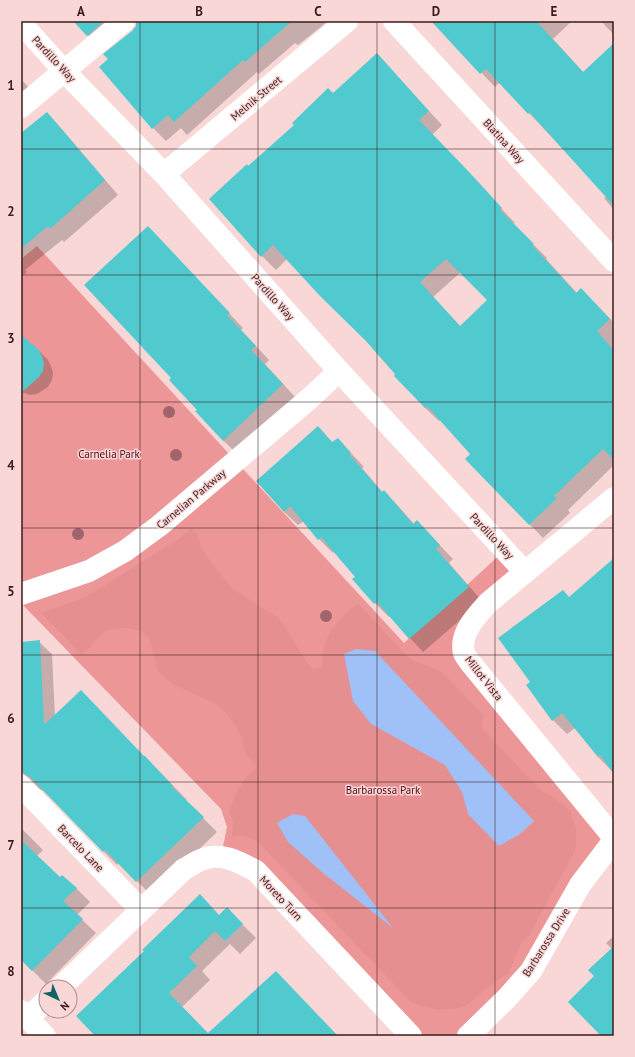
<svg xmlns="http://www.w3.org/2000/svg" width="635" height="1057" viewBox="0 0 635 1057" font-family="'PT Sans',sans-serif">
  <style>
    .green { fill: #ed9697 }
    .forest { fill: #e68f90 }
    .water { fill: #9fc1f7 }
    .shadow { fill: #0003; fill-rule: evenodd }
    .building { fill: #51cacf; fill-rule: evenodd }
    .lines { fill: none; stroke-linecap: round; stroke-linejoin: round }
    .minor { stroke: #fff; stroke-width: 22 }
    .tree { fill: #9f646c }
    .grid { fill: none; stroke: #3a1c1d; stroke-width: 1; stroke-opacity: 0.55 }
    .labels { text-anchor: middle; stroke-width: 3; stroke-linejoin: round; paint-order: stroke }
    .street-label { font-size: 11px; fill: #3a1c1d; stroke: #f9d7d7 }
    .park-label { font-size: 11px; fill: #550514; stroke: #f9d7d7 }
    .neatline { fill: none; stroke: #3a1c1d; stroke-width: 1.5 }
    .grid-label { font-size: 13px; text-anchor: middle; font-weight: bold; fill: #3a1c1d }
  </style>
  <rect width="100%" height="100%" fill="#f9d7d7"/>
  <polygon class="green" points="37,246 404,643 505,550 525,572 463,641 614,837 555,931 468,1036 411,1036 256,871 221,856 227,827 221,809 21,603 21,259"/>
  <path class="forest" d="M191,528L197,533L202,549L210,561L232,588L260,607L272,613L282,622L300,652L312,669L323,667C319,638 338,620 358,603L406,655L414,661L429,666L442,672L483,715L482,728L540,790L548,794L564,805L570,811L576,828V845L574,853L529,935L521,944L517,952L509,973L483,991L469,1004L459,1008L439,1010L428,1008L411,1002L257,841C248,836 242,833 232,837L233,820L229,812L236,792L249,774L257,767C253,762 246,756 244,750C243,747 244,744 243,741C239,730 232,718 223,710C206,695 178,691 163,676C153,666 155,651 149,639C147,633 138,630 132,629C101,624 101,637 82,655L41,613L81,599L102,587L180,538Z"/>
  <g class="water">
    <polygon points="356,649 375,651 534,821 520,834 499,846 468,814 462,792 445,765 371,724 353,701 344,654"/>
    <polygon points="293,814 305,816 393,928 323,873 288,842 277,823"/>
  </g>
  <g class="shadow">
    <polygon points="74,21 328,21 298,45 295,43 259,74 257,72 187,135 181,128 166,141 153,128 100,67 109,59 137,26 137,22 129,24 100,48"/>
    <polygon points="432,21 572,21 553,39 584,73 614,88 614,210 604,198 607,196 500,82 495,87"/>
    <polygon points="601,21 614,21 614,35"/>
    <path d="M390,69L442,125L432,135L515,223L513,224L547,258L546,259L577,293L595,303L614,323V465L568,510L570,513L543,538L466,459L472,454L441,420L439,421L425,408L367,342L287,259L276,270L262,256L248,167L333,95ZM461,272L489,300L461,327L433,297Z"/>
    <polygon points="21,79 39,99 21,114"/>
    <polygon points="46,113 60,127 118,195 64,242 62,240 25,270 27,272 21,277 21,135"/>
    <polygon points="161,241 243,328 241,330 269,360 265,364 296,398 237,454 223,440 172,378"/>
    <polygon points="21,343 38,350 48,360 51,366 53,373 52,380 48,387 37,394 30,395 21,392"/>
    <polygon points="318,427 333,443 338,439 364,467 362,468 383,493 384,492 398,506 414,524 431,536 453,559 449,563 482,601 423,652 390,616 389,617 375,603 356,577 334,551 333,553 319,539 304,521 298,525 284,512"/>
    <polygon points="614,560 614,773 598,757 575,728 567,734 553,720 531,682 563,591 570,598"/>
    <polygon points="39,642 52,654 55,716 144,757 159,771 187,800 186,801 217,832 151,895 119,863 117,865 44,791 37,788 21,771 21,643"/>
    <polygon points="21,828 43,850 37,856 60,879 76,888 90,902 77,915 96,933 46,984 21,959"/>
    <polygon points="227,909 256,938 240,954 230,944 202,971 210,980 182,1007 210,1036 97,1036"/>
    <polygon points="614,936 614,1036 602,1036 595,976 612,949 606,943"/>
  </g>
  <g class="building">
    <polygon points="73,21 104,21 87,36"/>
    <polygon points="136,21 292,21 245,62 243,60 174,122 168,115 152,129 99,67 108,59 103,54 132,31 136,26"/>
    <polygon points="431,21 536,21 583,72 614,43 614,206 530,113 528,114 486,69 480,74"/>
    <path d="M377,53L429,111L419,120L471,174L502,208L500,210L534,244L532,245L576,293L581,288L610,319L597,331L614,351V460L603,449L554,496L557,498L529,525L465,459L470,454L427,406L425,408L394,376L395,374L366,341L320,296L273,245L261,257L209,199L247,164L248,166L294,125L292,123L328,88L333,93ZM446,259L487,300L460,326L420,282Z"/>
    <polygon points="47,112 105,180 50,229 48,226 21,249 21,133"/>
    <polygon points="148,226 230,313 227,315 256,346 251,350 283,384 223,441 195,411 197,410 169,380 171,378 84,285"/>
    <polygon points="21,335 38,349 42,356 44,363 43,371 39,377 21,393"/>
    <polygon points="318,426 332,442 338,438 351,453 349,454 382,492 384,490 413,524 417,520 440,545 436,549 469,587 409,639 377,602 374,604 352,579 355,577 321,537 318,540 290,506 284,512 256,481"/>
    <polygon points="614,558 614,774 600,755 598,757 562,713 552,721 526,685 530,682 498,638 563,590 569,597"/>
    <polygon points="40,640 44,725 81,690 144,756 145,756 173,786 172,787 204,817 136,882 105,850 103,852 30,777 21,772 21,642"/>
    <polygon points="21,840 60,877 62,875 77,888 63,901 83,919 32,971 21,960"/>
    <polygon points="200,894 219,915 227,907 243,924 225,941 215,931 189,957 197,966 169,993 208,1033 276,971 338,1036 95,1036 76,1016 144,951 142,950"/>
    <polygon points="614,946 614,1036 601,1036 568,1002 594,976 588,970"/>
  </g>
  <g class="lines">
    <g class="minor">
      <polyline points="394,21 614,261"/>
      <polyline points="21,23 64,71 164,174 339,371 525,572"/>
      <polyline points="21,107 124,21"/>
      <polyline points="164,174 347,21"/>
      <path d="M614,498L488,603C476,616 459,634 464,653C466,658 470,662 473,666L614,838"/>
      <polyline points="21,594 89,571 125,551 159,526 309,399 339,371"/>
      <polyline points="21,786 141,910"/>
      <path d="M61,987L184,869C190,866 195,862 201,860C220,851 239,862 256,871L411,1036"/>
      <polyline points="21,1011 45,1036"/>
      <polyline points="28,1018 46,1001"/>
      <polyline points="468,1036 506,999 531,971 580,885 614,840"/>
    </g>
  </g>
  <g class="tree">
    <circle cx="169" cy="412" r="6"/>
    <circle cx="176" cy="455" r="6"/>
    <circle cx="78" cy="534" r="6"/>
    <circle cx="326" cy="616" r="6"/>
  </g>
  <path class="grid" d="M140,21V1036M258,21V1036M377,21V1036M495,21V1036M21,149H614M21,275H614M21,402H614M21,528H614M21,655H614M21,782H614M21,908H614"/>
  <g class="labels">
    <g class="street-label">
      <text transform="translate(54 59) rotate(47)" y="4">Pardillo Way</text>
      <text transform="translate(256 98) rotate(-40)" y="4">Melnik Street</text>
      <text transform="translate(504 141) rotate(48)" y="4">Blatina Way</text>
      <text transform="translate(273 297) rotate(48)" y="4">Pardillo Way</text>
      <text transform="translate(191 499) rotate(-40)" y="4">Carnelian Parkway</text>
      <text transform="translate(492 536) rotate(47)" y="4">Pardillo Way</text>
      <text transform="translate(484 678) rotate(52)" y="4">Millot Vista</text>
      <text transform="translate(81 848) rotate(46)" y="4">Barcelo Lane</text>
      <text transform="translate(281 898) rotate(47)" y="4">Moreto Turn</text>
      <text transform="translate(546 942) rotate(-58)" y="4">Barbarossa Drive</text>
    </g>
    <g class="park-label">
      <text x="109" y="458">Carnelia Park</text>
      <text x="383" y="794">Barbarossa Park</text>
    </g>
  </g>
  <rect width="635" height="1057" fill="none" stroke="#f9d7d7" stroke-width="44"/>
  <g transform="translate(58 999) rotate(136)"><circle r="19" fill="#f9d7d7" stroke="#ad8c8d"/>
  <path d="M0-3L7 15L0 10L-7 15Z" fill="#126366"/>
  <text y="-6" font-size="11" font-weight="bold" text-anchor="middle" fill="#3a1c1d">N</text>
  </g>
  <rect x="22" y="22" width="591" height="1013" class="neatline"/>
  <g class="grid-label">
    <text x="81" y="16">A</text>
    <text x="199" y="16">B</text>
    <text x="318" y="16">C</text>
    <text x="436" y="16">D</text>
    <text x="554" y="16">E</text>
    <text x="11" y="90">1</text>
    <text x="11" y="216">2</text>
    <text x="11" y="343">3</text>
    <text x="11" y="470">4</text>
    <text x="11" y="596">5</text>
    <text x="11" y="723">6</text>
    <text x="11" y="850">7</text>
    <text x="11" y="976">8</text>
  </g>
</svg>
